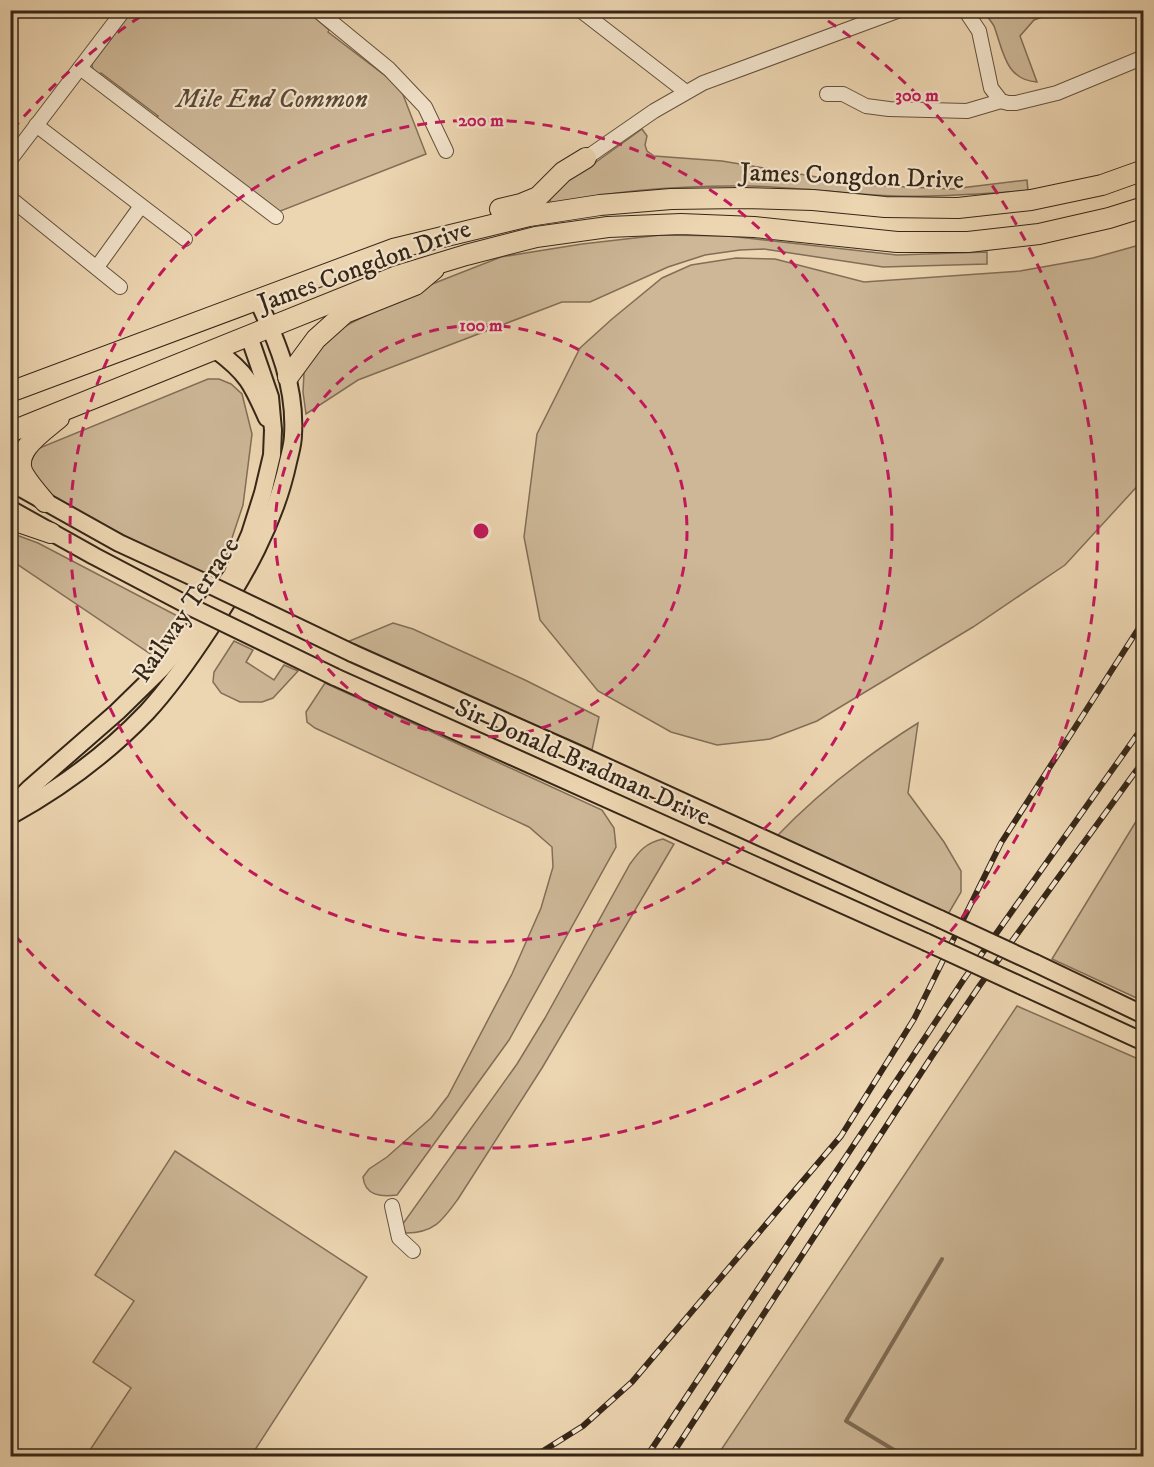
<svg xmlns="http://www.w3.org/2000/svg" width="1154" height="1467" viewBox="0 0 1154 1467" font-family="'IM FELL DW Pica',serif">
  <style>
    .green { fill: #cdb797; stroke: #826e57; stroke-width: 1.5 }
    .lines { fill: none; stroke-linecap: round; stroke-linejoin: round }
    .stream { stroke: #7e6c54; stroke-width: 4 }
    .minor-casing { stroke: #64523e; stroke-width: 16 }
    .major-casing { stroke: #362617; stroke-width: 20 }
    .highway-casing { stroke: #362617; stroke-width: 22 }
    .minor { stroke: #f3e4cc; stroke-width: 14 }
    .major { stroke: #ecd5b1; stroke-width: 16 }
    .highway { stroke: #ecd5b1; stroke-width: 20 }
    .rail-casing { stroke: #362617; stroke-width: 6 }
    .rail { stroke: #f3e4cc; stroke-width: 4; stroke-dasharray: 11; stroke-linecap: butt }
    .major-bridge-casing { stroke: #362617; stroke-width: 20; stroke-linecap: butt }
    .major-bridge { stroke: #ecd5b1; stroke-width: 16 }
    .ring { fill: none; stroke: #c2185b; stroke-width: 3; stroke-dasharray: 10 8 }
    .labels { text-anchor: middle; stroke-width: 4.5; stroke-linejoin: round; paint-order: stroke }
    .park-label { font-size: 26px; font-style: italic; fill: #5c4a37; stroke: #f3e4cc }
    .street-label { font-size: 26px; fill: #362617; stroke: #f3e4cc }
    .centre { fill: #c2185b; stroke: #f3e4cc; stroke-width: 3 }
    .ring-label { font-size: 18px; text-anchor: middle; font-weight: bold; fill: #c2185b; stroke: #f3e4cc; stroke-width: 4.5; stroke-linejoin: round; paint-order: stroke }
  </style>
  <rect width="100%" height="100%" fill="#ecd5b1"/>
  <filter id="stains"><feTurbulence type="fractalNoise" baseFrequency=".00333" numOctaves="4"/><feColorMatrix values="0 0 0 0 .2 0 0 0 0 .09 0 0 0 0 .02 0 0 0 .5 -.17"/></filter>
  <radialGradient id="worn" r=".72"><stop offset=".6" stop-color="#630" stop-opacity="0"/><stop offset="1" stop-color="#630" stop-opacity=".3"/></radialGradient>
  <g class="green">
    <polygon points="132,11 307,11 329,30 328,32 400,87 426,154 278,212 156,120 158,116 101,73 99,75 93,71 92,64"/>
    <path d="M983,11H1058L1034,20L1020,36L1037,82C1005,80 1003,50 994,26C991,21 987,16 983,11Z"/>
    <path d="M642,129L647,136L645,145L647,151L654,156L722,161L865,185L952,189L1027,180L1028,191C984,193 940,198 896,196C847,194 799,187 750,186C683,185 616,190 551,204L548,192L592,165Z"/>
    <polygon points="661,235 729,236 897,255 987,252 987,264 883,267 764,249 740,250 705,255 668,267 590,302 562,302 358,380 306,414 303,392 304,373 315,351 332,334 349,324 422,288 501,257 582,244"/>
    <polygon points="1143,244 1143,480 1065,565 973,627 817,721 770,739 717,745 671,732 598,691 540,620 524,537 537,434 580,348 612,319 662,278 691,265 736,258 775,259 864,282 1020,271 1093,258"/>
    <polygon points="208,379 219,379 231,384 242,394 252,434 243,505 223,565 214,580 49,498 33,475 30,463 37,449"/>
    <polygon points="11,533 38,543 187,621 155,657 11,560"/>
    <polygon points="393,623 413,629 525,680 599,717 592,750 347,642"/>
    <polygon points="234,641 253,650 246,662 274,680 284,665 298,671 273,698 262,702 240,702 221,693 213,682 214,672"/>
    <path d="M325,683L602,810L614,828L616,847L509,1040L397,1195C381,1197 365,1196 363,1177L369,1169L387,1157L431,1118L448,1096L512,974L541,908L553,867L552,847L529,827L315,728L307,722L306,712Z"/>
    <path d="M918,723L908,793L944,842L961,871V892L947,916L776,837C818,793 867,755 918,723Z"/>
    <polygon points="1143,810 1143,1001 1052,959"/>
    <path d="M663,839L674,844L542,1068L458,1199C442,1221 434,1233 406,1233L402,1225L517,1064L545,1018L630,864C640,850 646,843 663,839Z"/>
    <polygon points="1017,1006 1143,1061 1143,1456 717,1456"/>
    <polygon points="175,1151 367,1277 251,1456 86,1456 131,1388 93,1362 134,1301 95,1275"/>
  </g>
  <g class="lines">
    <polyline class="stream" points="904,1456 846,1421 942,1259"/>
    <g class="minor-casing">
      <g id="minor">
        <polyline points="317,10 389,69 425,107 446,151"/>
        <polyline points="580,10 686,92"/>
        <polyline points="950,10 953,10"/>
        <polyline points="965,10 979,31 991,88 1001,101 1008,103 1016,103 1057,93 1144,57"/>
        <polyline points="80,68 276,217"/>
        <polyline points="827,94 843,94 866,106 889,109 967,111 1001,101"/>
        <polyline points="36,125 185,239"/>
        <polyline points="586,158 654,111 703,83 900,10"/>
        <polyline points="10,160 124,10"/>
        <polyline points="10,198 120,287"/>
        <polyline points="97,267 141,206"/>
        <polyline points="392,1206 399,1238 413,1251"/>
      </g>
    </g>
    <g class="major-casing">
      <g id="major">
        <path d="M216,350C247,373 252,384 267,418"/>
        <polyline points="10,482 119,543 208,584"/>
        <polyline points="10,509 94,556 193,608"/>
        <polyline points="352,653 576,753 940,919"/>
        <polyline points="335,677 926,942"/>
        <polyline points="10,808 30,788 117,712 161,669 188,637 232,575 250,534 263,493 272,455 273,430 270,397 249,336"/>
        <path d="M10,816C59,789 108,753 147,712C170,687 191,657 210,628C244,577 275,523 288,462C290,453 293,444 293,435C296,387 278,343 258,301"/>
        <polyline points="1035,963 1144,1015"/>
        <polyline points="1024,987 1144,1042"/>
      </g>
    </g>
    <g class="highway-casing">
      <g id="highway">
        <polyline points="500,209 521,204 538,197 563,172 586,158"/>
        <polyline points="288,377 316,339 345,313 415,285 434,269"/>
        <polyline points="10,392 393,249 529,216 600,205 671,199 742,198 813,200 885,207 958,208 1031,200 1102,185 1144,170"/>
        <polyline points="10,432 397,276 466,255 536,237 608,227 681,224 754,227 897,242 968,242 1039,234 1109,218 1144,207"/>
        <path d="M45,502C38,494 30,485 24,475C10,452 44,431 59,418"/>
        <polyline points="10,519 51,533"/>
      </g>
    </g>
    <use href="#minor" class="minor"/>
    <use href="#major" class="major"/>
    <use href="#highway" class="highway"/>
    <g class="rail-casing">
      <g id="rail">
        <polyline points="535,1456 583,1426 632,1382 841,1136 914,1019 1001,843 1144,620"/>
        <polyline points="647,1456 964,979 1144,725"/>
        <polyline points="671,1456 932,1056 980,985 1144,760"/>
      </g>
    </g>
    <use href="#rail" class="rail"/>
    <g class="major-bridge-casing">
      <g id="major-bridge">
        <polyline points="208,584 352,653"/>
        <polyline points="193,608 335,677"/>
        <polyline points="940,919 1035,963"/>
        <polyline points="926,942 1024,987"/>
      </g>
    </g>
    <use href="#major-bridge" class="major-bridge"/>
  </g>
  <g class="ring">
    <circle cx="481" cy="531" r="206"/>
    <circle cx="481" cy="531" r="411"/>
    <path d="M12 130A617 617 0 0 1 149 11M813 11A617 617 0 1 1 12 932"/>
  </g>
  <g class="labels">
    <g class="park-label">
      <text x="272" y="107">Mile End Common</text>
    </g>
    <g class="street-label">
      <text transform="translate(852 175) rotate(2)" y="9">James Congdon Drive</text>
      <text transform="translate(364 265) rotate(-20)" y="9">James Congdon Drive</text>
      <text transform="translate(185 609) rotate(-56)" y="9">Railway Terrace</text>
      <text transform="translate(583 761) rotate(24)" y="9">Sir Donald Bradman Drive</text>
    </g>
  </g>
  <circle cx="481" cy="531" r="9" class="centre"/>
  <g class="ring-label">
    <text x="917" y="101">300 m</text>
    <text x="481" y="126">200 m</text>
    <text x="481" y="331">100 m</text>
  </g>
  <rect width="1154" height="1467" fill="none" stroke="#ecd5b1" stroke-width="36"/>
  <rect x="12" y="12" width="1130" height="1443" fill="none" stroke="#362617" stroke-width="3"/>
  <rect x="18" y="18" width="1118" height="1431" fill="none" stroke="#362617" stroke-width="1.5"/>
  <rect width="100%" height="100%" filter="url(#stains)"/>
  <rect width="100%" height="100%" fill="url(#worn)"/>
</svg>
